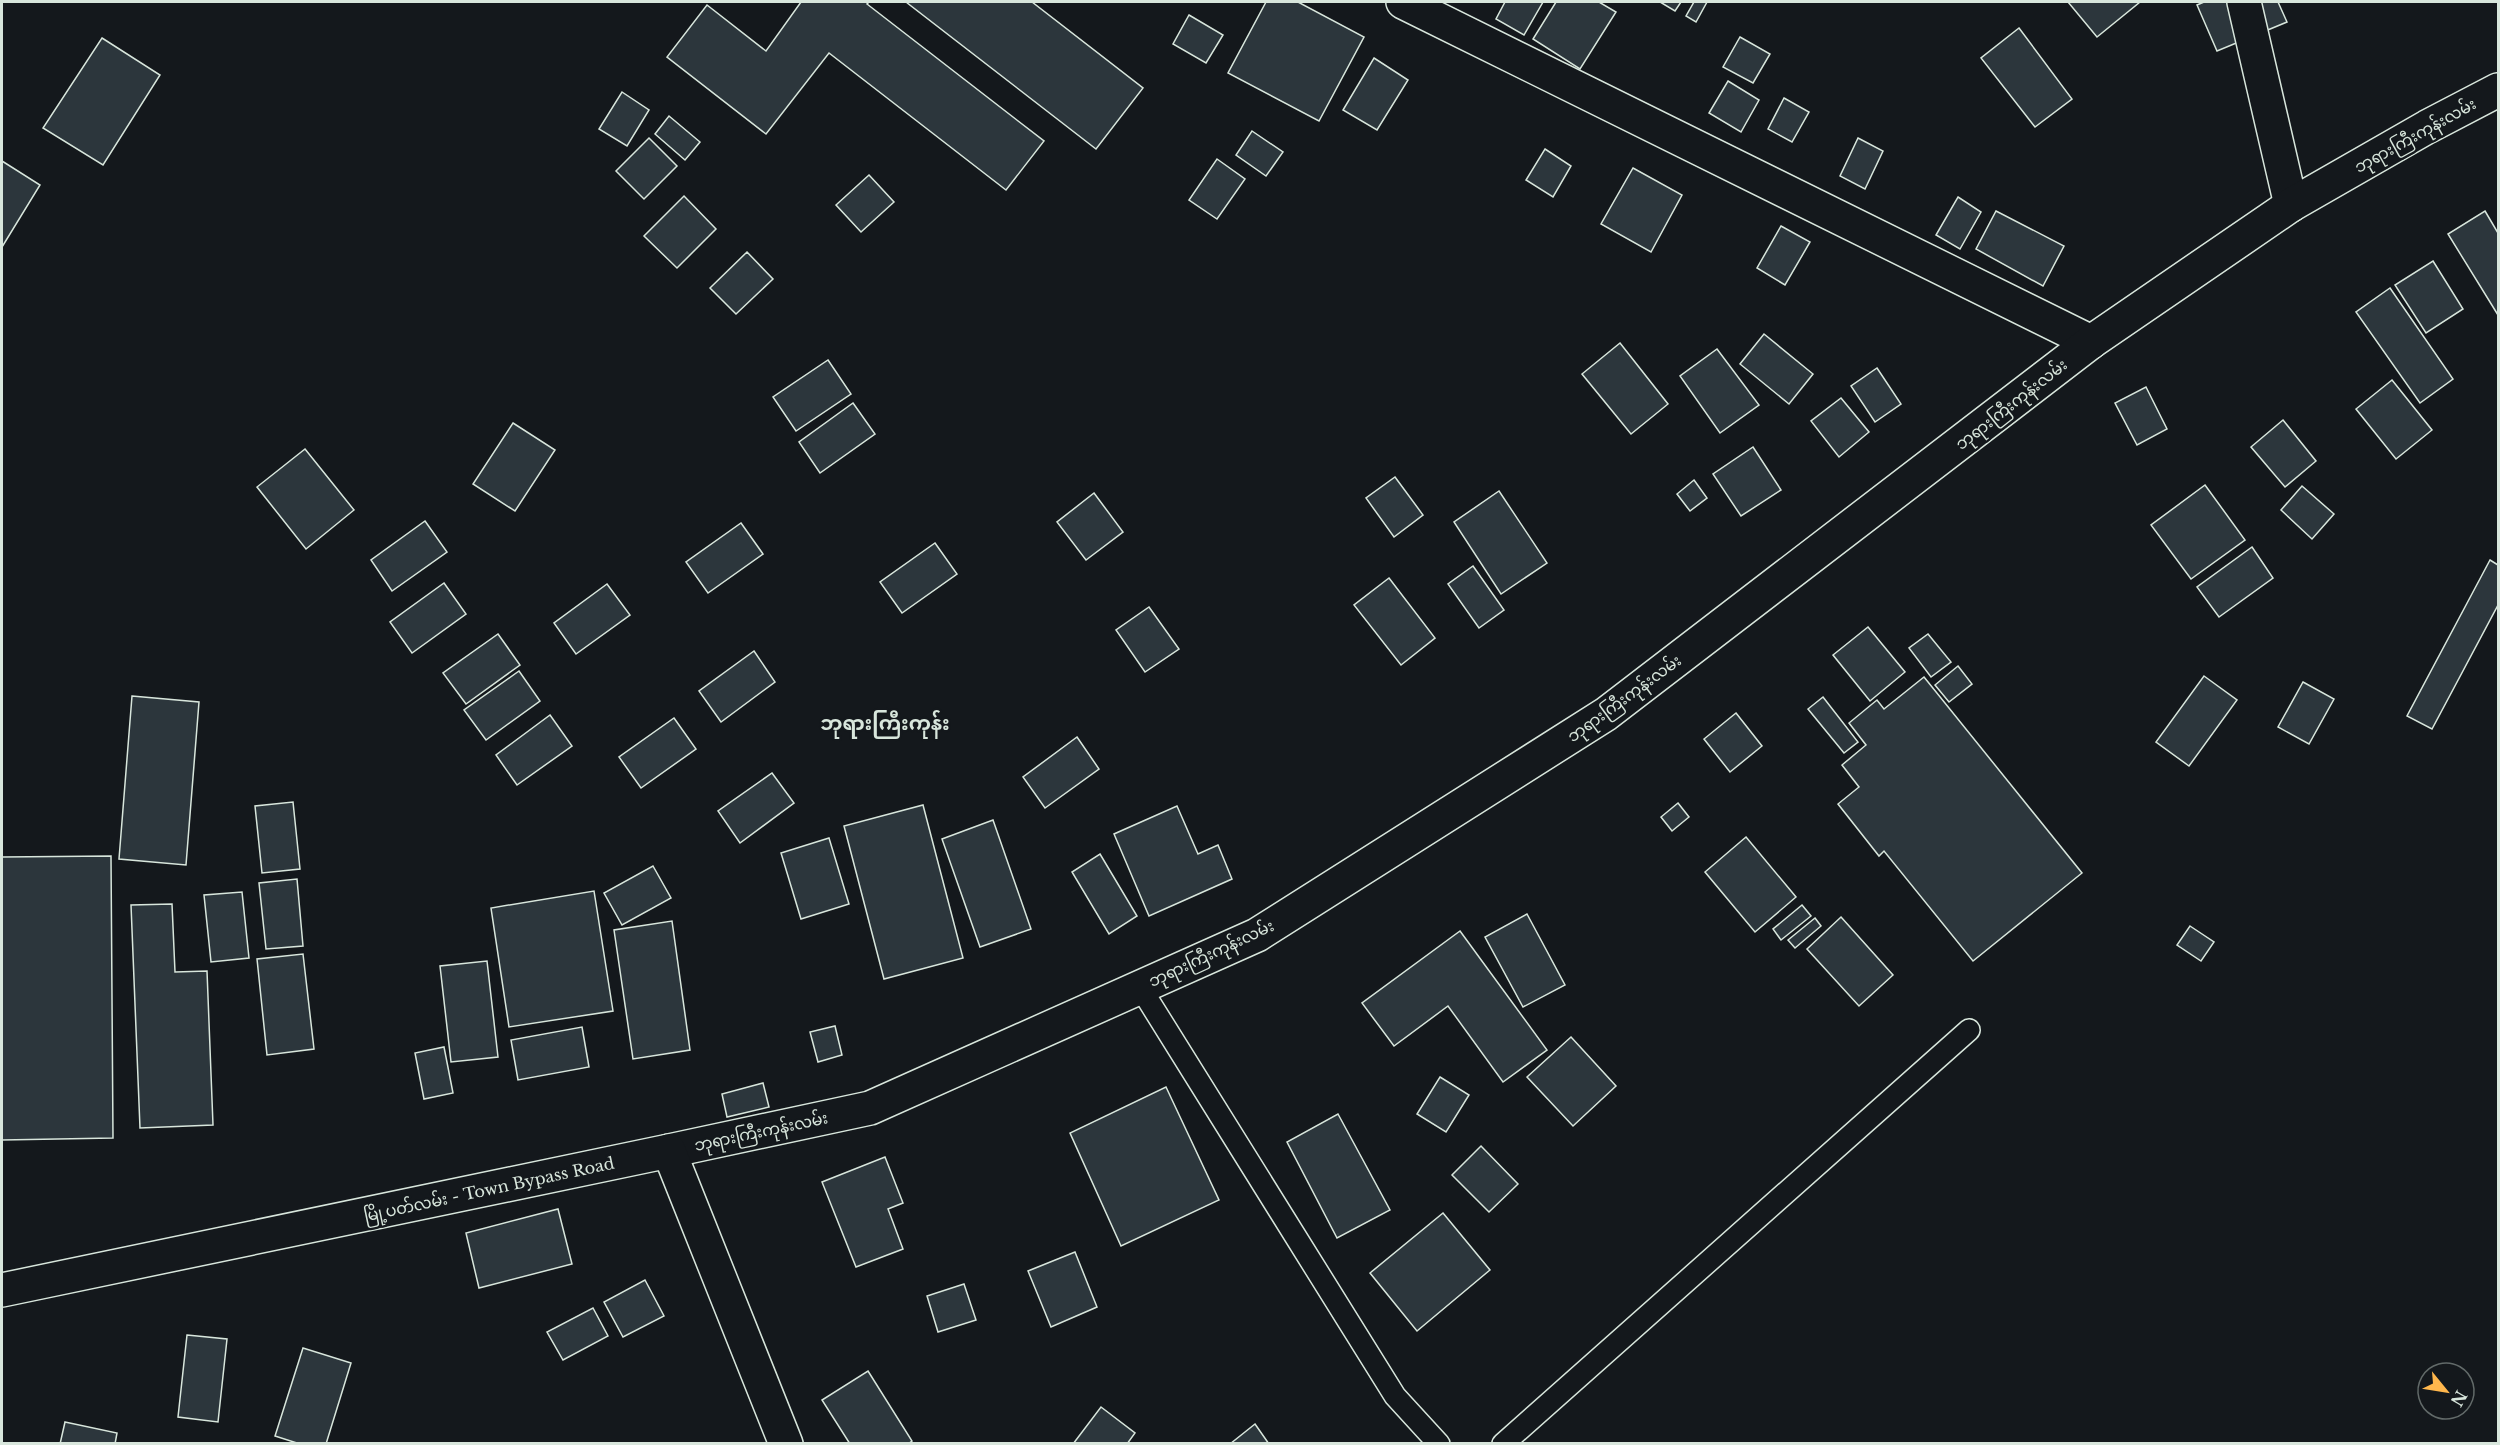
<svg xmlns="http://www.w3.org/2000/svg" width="2500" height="1445" viewBox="0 0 2500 1445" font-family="'Libre Baskerville','Noto Sans Myanmar',serif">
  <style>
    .building { fill: #2c363c; stroke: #d8e6dc; stroke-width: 1.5 }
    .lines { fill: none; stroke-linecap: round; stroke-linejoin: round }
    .service-casing { stroke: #d8e6dc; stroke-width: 24 }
    .minor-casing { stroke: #d8e6dc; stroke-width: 36 }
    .tertiary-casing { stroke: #d8e6dc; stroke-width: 36 }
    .secondary-casing { stroke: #d8e6dc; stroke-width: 36 }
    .service { stroke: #14181c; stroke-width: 21 }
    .minor { stroke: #14181c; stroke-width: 33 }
    .tertiary { stroke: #14181c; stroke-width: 33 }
    .secondary { stroke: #14181c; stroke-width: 33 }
    .labels { text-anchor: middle; stroke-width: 4.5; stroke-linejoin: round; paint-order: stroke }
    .street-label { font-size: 16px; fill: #d8e6dc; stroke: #14181c }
    .quarter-label { font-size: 20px; font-weight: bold; fill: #d8e6dc; stroke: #14181c }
  </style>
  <rect width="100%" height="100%" fill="#14181c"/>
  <g class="building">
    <polygon points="801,2 869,2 867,4 1044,141 1006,190 829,53 766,134 667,57 707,5 766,51"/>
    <polygon points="906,2 1032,2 1143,88 1096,149"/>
    <polygon points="1266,2 1298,2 1364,37 1319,121 1228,73"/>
    <polygon points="1505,2 1543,2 1524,35 1496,19"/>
    <polygon points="1556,2 1599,2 1616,12 1580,69 1533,39"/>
    <polygon points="1660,2 1681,2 1675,11"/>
    <polygon points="1694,2 1707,2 1696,22 1686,16"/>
    <polygon points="2068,2 2140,2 2097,37"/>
    <polygon points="2204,2 2278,2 2287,22 2217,51 2197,5"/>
    <polygon points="1189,15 1223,35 1206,63 1173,44"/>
    <polygon points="2019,28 2072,99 2035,127 1981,58"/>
    <polygon points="1740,37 1770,54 1753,83 1723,67"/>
    <polygon points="102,38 160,75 103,165 43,128"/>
    <polygon points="1374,58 1408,80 1377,130 1343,110"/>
    <polygon points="1728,81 1759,100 1741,132 1709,113"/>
    <polygon points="622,92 649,110 627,146 599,129"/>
    <polygon points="1784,98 1809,112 1792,142 1768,129"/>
    <polygon points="669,116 700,142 685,160 655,134"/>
    <polygon points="1252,131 1283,152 1266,176 1236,155"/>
    <polygon points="649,138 677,166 644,199 616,171"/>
    <polygon points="1858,138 1883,151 1865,189 1840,176"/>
    <polygon points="1545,149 1571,166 1553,197 1526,180"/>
    <polygon points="1217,159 1245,179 1217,219 1189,200"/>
    <polygon points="2,161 40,185 2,247"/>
    <polygon points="1633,168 1682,195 1651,252 1601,224"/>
    <polygon points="869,175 894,202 861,232 836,205"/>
    <polygon points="684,196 716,229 677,268 644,236"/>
    <polygon points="1958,197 1981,212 1960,249 1936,235"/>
    <polygon points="1996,211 2064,246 2043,286 1976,249"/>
    <polygon points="2485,211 2498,233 2498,315 2448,234"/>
    <polygon points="1781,226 1810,242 1785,285 1757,268"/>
    <polygon points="747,252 773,279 736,314 710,288"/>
    <polygon points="2433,261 2463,309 2426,333 2395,285"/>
    <polygon points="2390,288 2453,379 2420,403 2356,312"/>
    <polygon points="1764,334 1813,374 1789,404 1740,364"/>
    <polygon points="1620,343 1668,404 1631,434 1582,374"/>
    <polygon points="1717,349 1759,405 1720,433 1680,376"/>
    <polygon points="828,360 851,394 796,431 773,397"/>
    <polygon points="1877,368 1901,404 1875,422 1851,386"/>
    <polygon points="2392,380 2432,430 2396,459 2356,409"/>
    <polygon points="2146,387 2167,429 2137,445 2115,403"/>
    <polygon points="1841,398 1869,432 1839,457 1811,421"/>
    <polygon points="853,403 875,434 820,473 799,442"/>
    <polygon points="2283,420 2316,461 2285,487 2251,447"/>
    <polygon points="513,423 555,450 515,511 473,484"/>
    <polygon points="1753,447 1781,490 1741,516 1713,474"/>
    <polygon points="305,449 354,510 306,549 257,487"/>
    <polygon points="1395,477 1423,515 1394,537 1366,498"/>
    <polygon points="1694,480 1707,498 1690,511 1677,494"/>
    <polygon points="2205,485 2245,540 2191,579 2151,525"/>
    <polygon points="2302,486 2334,514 2312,539 2281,510"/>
    <polygon points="1499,491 1547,563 1501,594 1454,522"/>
    <polygon points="1094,493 1123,532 1086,560 1057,522"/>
    <polygon points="425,521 447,552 392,591 371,560"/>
    <polygon points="741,523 763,554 708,593 686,562"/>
    <polygon points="935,543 957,574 902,613 880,582"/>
    <polygon points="2252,547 2273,578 2219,617 2197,587"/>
    <polygon points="2490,560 2498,565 2498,605 2432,729 2407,716"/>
    <polygon points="1473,566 1504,610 1479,628 1448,584"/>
    <polygon points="1389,578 1435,638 1401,665 1354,605"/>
    <polygon points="444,583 466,614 412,653 390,622"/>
    <polygon points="607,584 630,615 576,654 554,623"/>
    <polygon points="1149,607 1179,649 1145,672 1116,630"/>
    <polygon points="1868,627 1905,672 1870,701 1833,655"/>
    <polygon points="498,634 520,665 466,704 443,673"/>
    <polygon points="1928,634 1951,662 1931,677 1909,648"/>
    <polygon points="754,651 775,682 721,722 699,691"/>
    <polygon points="1958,666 1972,684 1949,702 1935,685"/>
    <polygon points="519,671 540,701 486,740 464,710"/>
    <polygon points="2204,676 2237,700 2189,766 2156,742"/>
    <polygon points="1924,677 2082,873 1973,961 1884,851 1879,856 1838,804 1859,787 1842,765 1866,745 1849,723 1877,700 1884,709"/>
    <polygon points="2303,682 2334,699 2309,744 2278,727"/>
    <polygon points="132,696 199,702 186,865 119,859"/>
    <polygon points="1823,697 1858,742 1844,753 1808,709"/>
    <polygon points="1736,713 1762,746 1730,772 1704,739"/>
    <polygon points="550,715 572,746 517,785 496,755"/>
    <polygon points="674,718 696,749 641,788 619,757"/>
    <polygon points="1077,737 1099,769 1045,808 1023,777"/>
    <polygon points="772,773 794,803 740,843 718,811"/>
    <polygon points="293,802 300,869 262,873 255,806"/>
    <polygon points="1678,803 1689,817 1672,831 1661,817"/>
    <polygon points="923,805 963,958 884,979 844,826"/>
    <polygon points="1177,806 1198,854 1218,845 1232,879 1149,916 1114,834"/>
    <polygon points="993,820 1031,929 980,947 942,839"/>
    <polygon points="1746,837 1796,897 1755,932 1705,872"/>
    <polygon points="829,838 849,904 801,919 781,853"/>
    <polygon points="1100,854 1137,916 1109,934 1072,872"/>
    <polygon points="111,856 113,1138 2,1140 2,857"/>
    <polygon points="653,866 671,898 622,925 604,893"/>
    <polygon points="297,879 303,946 266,949 259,883"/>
    <polygon points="594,891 613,1011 509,1027 491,908"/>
    <polygon points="242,892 249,958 211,962 204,895"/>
    <polygon points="172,904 175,972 207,971 213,1125 140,1128 131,905"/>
    <polygon points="1802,905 1811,916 1781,940 1773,929"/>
    <polygon points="1527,914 1565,985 1523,1007 1485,937"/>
    <polygon points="1841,917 1893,975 1859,1006 1807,949"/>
    <polygon points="1815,918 1821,926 1795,948 1788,940"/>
    <polygon points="672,921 690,1050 633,1059 614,930"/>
    <polygon points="2190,926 2214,942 2201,961 2177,945"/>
    <polygon points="1460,931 1547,1050 1503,1082 1448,1006 1394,1046 1362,1003"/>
    <polygon points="303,954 314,1049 267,1055 257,959"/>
    <polygon points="487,961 498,1057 451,1062 440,966"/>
    <polygon points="835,1026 842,1055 818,1062 810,1032"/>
    <polygon points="582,1027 589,1067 518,1080 511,1040"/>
    <polygon points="1571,1037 1616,1086 1573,1126 1527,1077"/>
    <polygon points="444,1047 453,1093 424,1099 415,1053"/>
    <polygon points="1440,1077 1469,1095 1446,1132 1417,1114"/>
    <polygon points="763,1083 769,1107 727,1117 722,1094"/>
    <polygon points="1166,1087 1219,1200 1121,1246 1070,1133"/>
    <polygon points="1338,1114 1390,1210 1337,1238 1287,1142"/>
    <polygon points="1481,1146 1518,1184 1489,1212 1452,1175"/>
    <polygon points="885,1157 903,1203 888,1209 903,1249 856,1267 822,1182"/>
    <polygon points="558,1209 572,1264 479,1288 466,1233"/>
    <polygon points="1443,1213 1490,1270 1417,1331 1370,1273"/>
    <polygon points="1075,1252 1097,1307 1051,1327 1028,1271"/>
    <polygon points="645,1280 664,1316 623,1337 604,1302"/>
    <polygon points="964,1284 976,1320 938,1332 927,1296"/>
    <polygon points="593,1308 608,1336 563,1360 547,1332"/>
    <polygon points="187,1335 227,1339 218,1422 178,1417"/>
    <polygon points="303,1348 351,1363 326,1444 300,1444 275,1436"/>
    <polygon points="868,1371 912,1441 908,1444 850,1444 822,1400"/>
    <polygon points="1101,1407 1135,1433 1127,1444 1073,1444"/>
    <polygon points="65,1422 117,1433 115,1444 60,1444"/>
    <polygon points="1255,1424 1269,1444 1230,1444"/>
  </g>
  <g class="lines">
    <g class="service-casing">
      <g id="service">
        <polyline points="1140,987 1395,1396 1439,1444"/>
        <polyline points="1503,1444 1969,1030"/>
      </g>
    </g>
    <g class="minor-casing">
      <g id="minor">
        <polyline points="1403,2 2091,342"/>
        <polyline points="2244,2 2291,205"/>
      </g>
    </g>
    <g class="tertiary-casing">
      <polyline id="tertiary" points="669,1151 870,1108 1257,935 1606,714 2091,342 2291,205 2427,127 2498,90"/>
    </g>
    <g class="secondary-casing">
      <polyline id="secondary" points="2,1290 669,1151 786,1444"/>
    </g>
    <use href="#service" class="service"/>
    <use href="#minor" class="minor"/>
    <use href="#tertiary" class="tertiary"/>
    <use href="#secondary" class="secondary"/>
  </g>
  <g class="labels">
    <g class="street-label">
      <text transform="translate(2415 135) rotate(-29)" y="6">ဘုရားကြီးကုန်းလမ်း</text>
      <text transform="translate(2011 404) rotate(-38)" y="6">ဘုရားကြီးကုန်းလမ်း</text>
      <text transform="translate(1624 698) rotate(-36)" y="6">ဘုရားကြီးကုန်းလမ်း</text>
      <text transform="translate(1211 953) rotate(-25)" y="6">ဘုရားကြီးကုန်းလမ်း</text>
      <text transform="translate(761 1131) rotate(-12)" y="6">ဘုရားကြီးကုန်းလမ်း</text>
      <text transform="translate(489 1189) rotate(-12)" y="6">မြို့ပတ်လမ်း - Town Bypass Road</text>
    </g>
    <g class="quarter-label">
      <text x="885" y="730">ဘုရားကြီးကုန်း</text>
    </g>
  </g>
  <rect width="2500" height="1445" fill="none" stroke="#d8e6dc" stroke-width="6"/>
  <g transform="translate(2446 1391) rotate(120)"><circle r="28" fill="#14181c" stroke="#626a69" stroke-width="1.5"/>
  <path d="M0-4.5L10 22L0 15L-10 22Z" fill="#ffb74d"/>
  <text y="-9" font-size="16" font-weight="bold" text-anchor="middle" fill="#d8e6dc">N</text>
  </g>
</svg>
